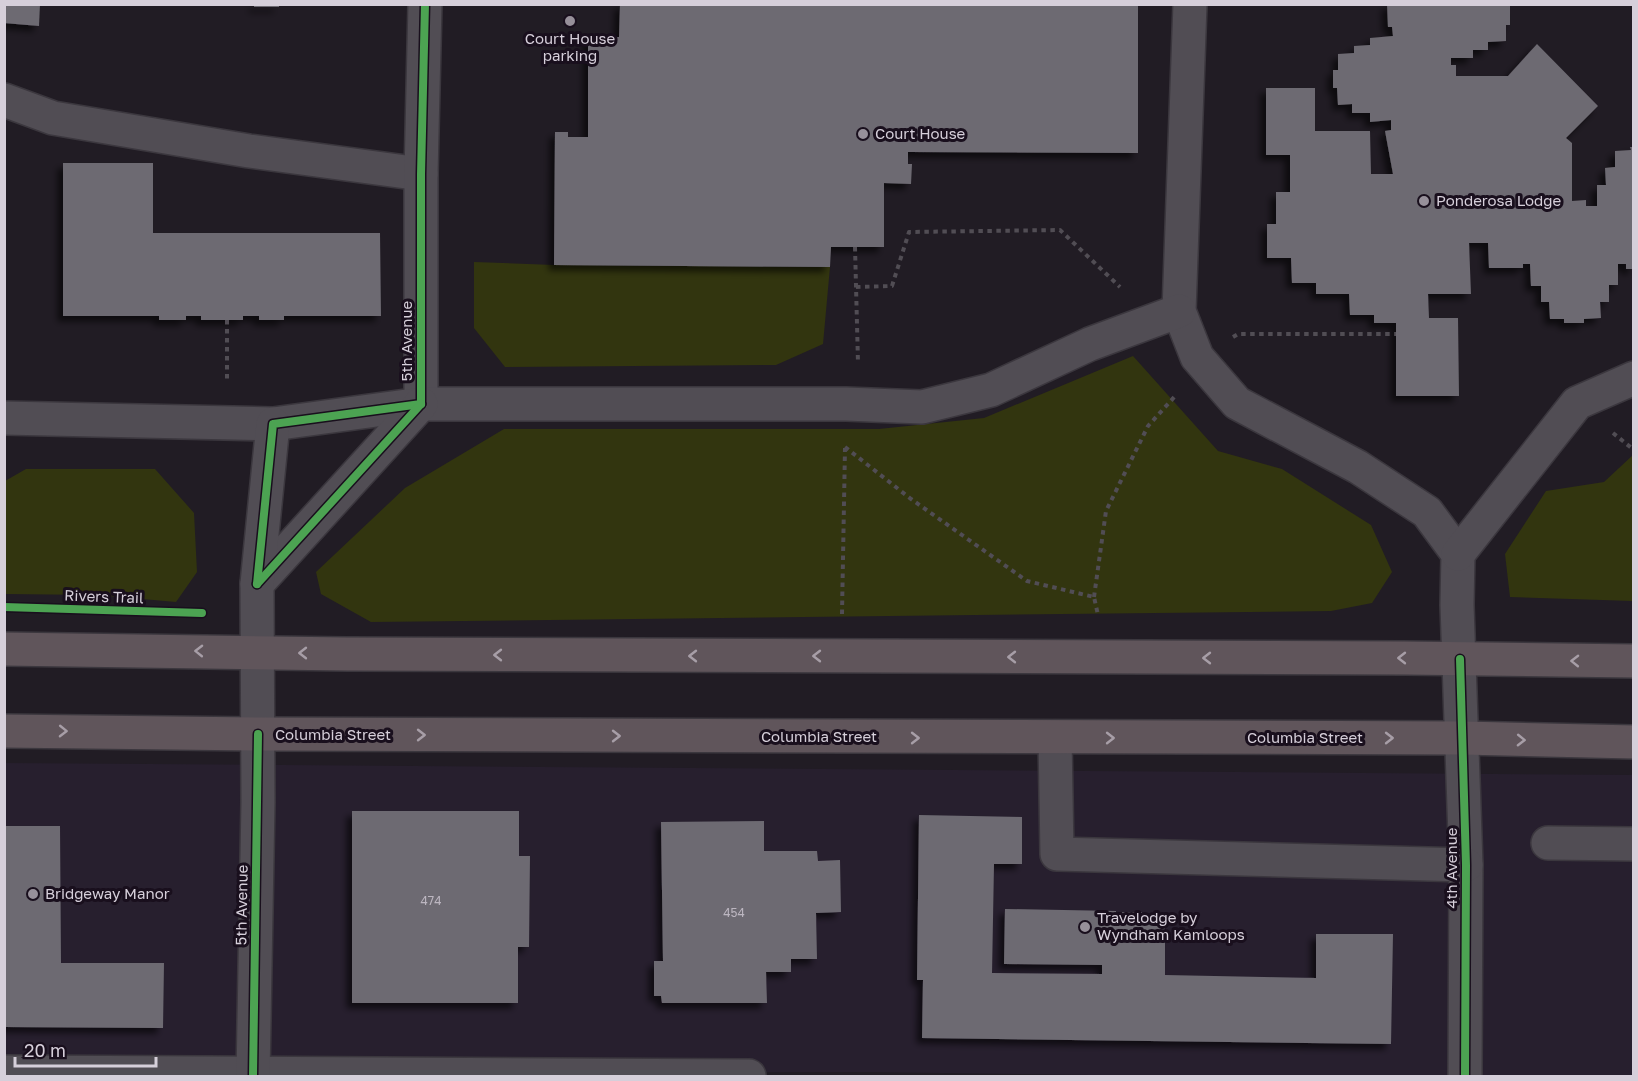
<svg xmlns="http://www.w3.org/2000/svg" width="1638" height="1081" viewBox="0 0 1638 1081" font-family="'Golos Text',sans-serif">
  <style>
    .commercial { fill: #271f2e }
    .green { fill: #32350f }
    .building { fill: #6d6a72; filter: url(#shadow) }
    .lines { fill: none; stroke-linecap: round; stroke-linejoin: round }
    .minor-casing { stroke: #3b373e; stroke-width: 36 }
    .major-casing { stroke: #3b373e; stroke-width: 36 }
    .path { stroke: #514d54; stroke-width: 4; stroke-dasharray: 4.5 4.5; stroke-linecap: butt }
    .minor { stroke: #514d54; stroke-width: 33 }
    .major { stroke: #60555b; stroke-width: 33 }
    .cycleway-casing { stroke: #190f1d; stroke-width: 11 }
    .cycleway { stroke: #4ca352; stroke-width: 8 }
    .oneway { stroke: #a79ea7 }
    .poi-dot { fill: #97909a; stroke: #190f1d; stroke-width: 2 }
    .labels { text-anchor: middle; stroke-width: 6; stroke-linejoin: round; paint-order: stroke }
    .number-label { font-size: 12px; fill: #bcb6c0 }
    .poi-label { font-size: 15px; fill: #d6cfda; stroke: #190f1d; text-anchor: start }
    .street-label { font-size: 15px; fill: #d6cfda; stroke: #190f1d }
  </style>
  <defs>
    <filter id="shadow"><feDropShadow dx="-5.5" dy="5.5" stdDeviation="3" flood-color="#0009"/></filter>
  </defs>
  <rect width="100%" height="100%" fill="#211c24"/>
  <polygon class="commercial" points="4,763 1633,775 1633,1076 1165,1076 868,1072 5,1074"/>
  <g class="green">
    <polygon points="474,262 554,265 830,267 823,344 776,365 505,367 474,328"/>
    <polygon points="1133,356 1218,451 1282,469 1371,525 1392,572 1372,603 1331,611 371,622 321,594 316,572 405,488 504,429 879,429 984,418"/>
    <polygon points="1633,455 1633,601 1510,597 1505,554 1546,491 1604,482"/>
    <polygon points="26,469 155,469 194,513 197,572 176,602 97,595 5,594 5,481"/>
  </g>
  <g class="building">
    <polygon points="4,4 40,4 39,26 4,23"/>
    <rect x="254" y="4" width="25" height="3"/>
    <polygon points="620,4 1138,4 1138,153 908,152 908,164 912,164 911,184 884,183 884,247 831,247 830,267 554,265 555,132 568,132 568,137 588,137 588,37 619,37"/>
    <polygon points="1387,4 1510,6 1510,25 1506,25 1506,41 1488,42 1488,50 1473,50 1473,58 1451,58 1451,65 1456,65 1456,76 1508,76 1537,44 1598,106 1566,138 1572,143 1572,201 1586,200 1586,206 1597,206 1597,185 1606,185 1605,168 1615,167 1615,151 1631,150 1630,147 1634,147 1634,269 1626,269 1626,264 1618,264 1618,285 1609,285 1609,302 1600,302 1601,318 1584,319 1584,323 1564,323 1564,319 1550,319 1549,302 1541,302 1541,286 1531,286 1530,264 1523,264 1523,268 1489,268 1488,243 1469,243 1471,294 1428,294 1429,318 1458,318 1459,396 1396,396 1396,323 1374,323 1374,315 1350,315 1349,294 1316,294 1316,283 1292,283 1291,258 1267,258 1267,224 1276,224 1276,192 1290,192 1290,155 1266,155 1266,88 1315,88 1315,131 1370,131 1371,174 1393,174 1385,131 1391,130 1391,120 1370,122 1370,113 1352,113 1352,104 1338,105 1337,88 1333,88 1333,70 1338,70 1338,54 1354,53 1354,46 1370,45 1370,38 1393,36 1392,27 1388,27"/>
    <polygon points="63,163 153,163 153,233 380,233 381,316 284,316 284,320 259,320 259,316 243,316 243,320 201,320 201,316 186,316 186,320 159,320 159,316 63,316"/>
    <polygon points="352,811 519,811 519,856 530,856 529,947 518,947 518,1003 352,1003"/>
    <polygon points="919,815 1022,817 1022,864 994,864 992,973 1102,974 1102,965 1004,964 1005,909 1116,911 1116,916 1122,916 1122,912 1142,912 1142,919 1165,920 1165,975 1316,978 1316,934 1393,934 1391,1044 922,1038 923,980 917,980"/>
    <polygon points="764,821 764,851 817,851 818,861 840,860 841,912 816,913 817,959 791,959 791,972 766,972 767,1003 662,1003 661,996 654,996 654,961 663,961 661,822"/>
    <polygon points="4,826 60,826 61,963 164,963 163,1028 4,1027"/>
  </g>
  <g class="lines">
    <g class="minor-casing">
      <g id="minor">
        <polyline points="1190,4 1179,311 1197,357 1237,403 1358,467 1427,512 1458,554 1457,605 1466,865 1465,1076"/>
        <polyline points="4,100 53,118 249,151 421,174"/>
        <polyline points="421,404 421,174 425,4"/>
        <polyline points="4,418 273,424 421,404 846,404 922,407 991,390 1090,344 1179,311"/>
        <polyline points="1458,554 1577,403 1634,378"/>
        <polyline points="257,584 421,404"/>
        <polyline points="1055,738 1057,854 1466,865"/>
        <polyline points="1548,843 1634,844"/>
        <polyline points="4,1072 749,1076"/>
        <polyline points="253,1076 258,802 257,584 273,424"/>
      </g>
    </g>
    <g class="major-casing">
      <g id="major">
        <polyline points="4,649 347,654 1405,658 1634,661"/>
        <polyline points="4,731 258,734 1463,738 1634,742"/>
      </g>
    </g>
    <g class="path">
      <polyline points="855,247 858,363"/>
      <polyline points="856,287 892,286 909,232 1060,230 1120,287"/>
      <polyline points="227,320 227,383"/>
      <polyline points="1233,337 1238,334 1396,334"/>
      <polyline points="1613,433 1634,450"/>
      <polyline points="845,447 911,499 1027,581 1094,597 1098,615"/>
      <polyline points="1094,597 1106,511 1148,426 1177,394"/>
      <polyline points="842,614 845,448"/>
    </g>
    <use href="#minor" class="minor"/>
    <use href="#major" class="major"/>
    <g class="cycleway-casing">
      <g id="cycleway">
        <polyline points="421,404 421,174 425,4"/>
        <polyline points="257,584 273,424 421,404"/>
        <polyline points="257,584 421,404"/>
        <polyline points="4,607 202,613"/>
        <polyline points="1460,659 1466,865 1465,1076"/>
        <polyline points="253,1076 258,734"/>
      </g>
    </g>
    <use href="#cycleway" class="cycleway"/>
  </g>
  <defs><path id="oneway-chevron" d="M-2-3.5L2.5 0L-2 3.5" fill="none" stroke-width="1.6" stroke-linecap="round" stroke-linejoin="round" transform="scale(1.5)"/></defs>
  <g class="oneway">
    <use href="#oneway-chevron" transform="translate(199 651) rotate(-179)"/>
    <use href="#oneway-chevron" transform="translate(303 653) rotate(-180)"/>
    <use href="#oneway-chevron" transform="translate(498 655) rotate(-180)"/>
    <use href="#oneway-chevron" transform="translate(693 656) rotate(-180)"/>
    <use href="#oneway-chevron" transform="translate(817 656) rotate(-180)"/>
    <use href="#oneway-chevron" transform="translate(1012 657) rotate(-180)"/>
    <use href="#oneway-chevron" transform="translate(1207 658) rotate(-180)"/>
    <use href="#oneway-chevron" transform="translate(1402 658) rotate(-180)"/>
    <use href="#oneway-chevron" transform="translate(1575 661) rotate(-179)"/>
    <use href="#oneway-chevron" transform="translate(63 731) rotate(1)"/>
    <use href="#oneway-chevron" transform="translate(421 735)"/>
    <use href="#oneway-chevron" transform="translate(616 736)"/>
    <use href="#oneway-chevron" transform="translate(915 738)"/>
    <use href="#oneway-chevron" transform="translate(1110 738)"/>
    <use href="#oneway-chevron" transform="translate(1389 738)"/>
    <use href="#oneway-chevron" transform="translate(1521 740) rotate(1)"/>
  </g>
  <g class="poi-dot">
    <circle cx="570" cy="21" r="6"/>
    <circle cx="863" cy="134" r="6"/>
    <circle cx="1424" cy="201" r="6"/>
    <circle cx="33" cy="894" r="6"/>
    <circle cx="1085" cy="927" r="6"/>
  </g>
  <g class="labels">
    <g class="number-label">
      <text x="431" y="905">474</text>
      <text x="734" y="917">454</text>
    </g>
    <g class="poi-label">
      <text x="570" y="44" text-anchor="middle">Court House<tspan x="570" dy="17">parking</tspan></text>
      <text x="875" y="139">Court House</text>
      <text x="1436" y="206">Ponderosa Lodge</text>
      <text x="45" y="899">Bridgeway Manor</text>
      <text x="1097" y="923">Travelodge by<tspan x="1097" dy="17">Wyndham Kamloops</tspan></text>
    </g>
    <g class="street-label">
      <text transform="translate(407 341) rotate(-90)" y="5">5th Avenue</text>
      <text transform="translate(104 597) rotate(2)" y="5">Rivers Trail</text>
      <text x="333" y="740">Columbia Street</text>
      <text x="819" y="742">Columbia Street</text>
      <text x="1305" y="743">Columbia Street</text>
      <text transform="translate(1452 868) rotate(-90)" y="5">4th Avenue</text>
      <text transform="translate(242 905) rotate(-89)" y="5">5th Avenue</text>
    </g>
  </g>
  <rect width="1638" height="1081" fill="none" stroke="#d6cfda" stroke-width="12"/>
  <path d="M15 1057v9h141v-9" fill="none" stroke="#d6cfda" stroke-width="3"/>
  <text x="24" y="1057" font-size="18" fill="#d6cfda" stroke="#190f1d" stroke-width="4.5" paint-order="stroke">20 m</text>
</svg>
